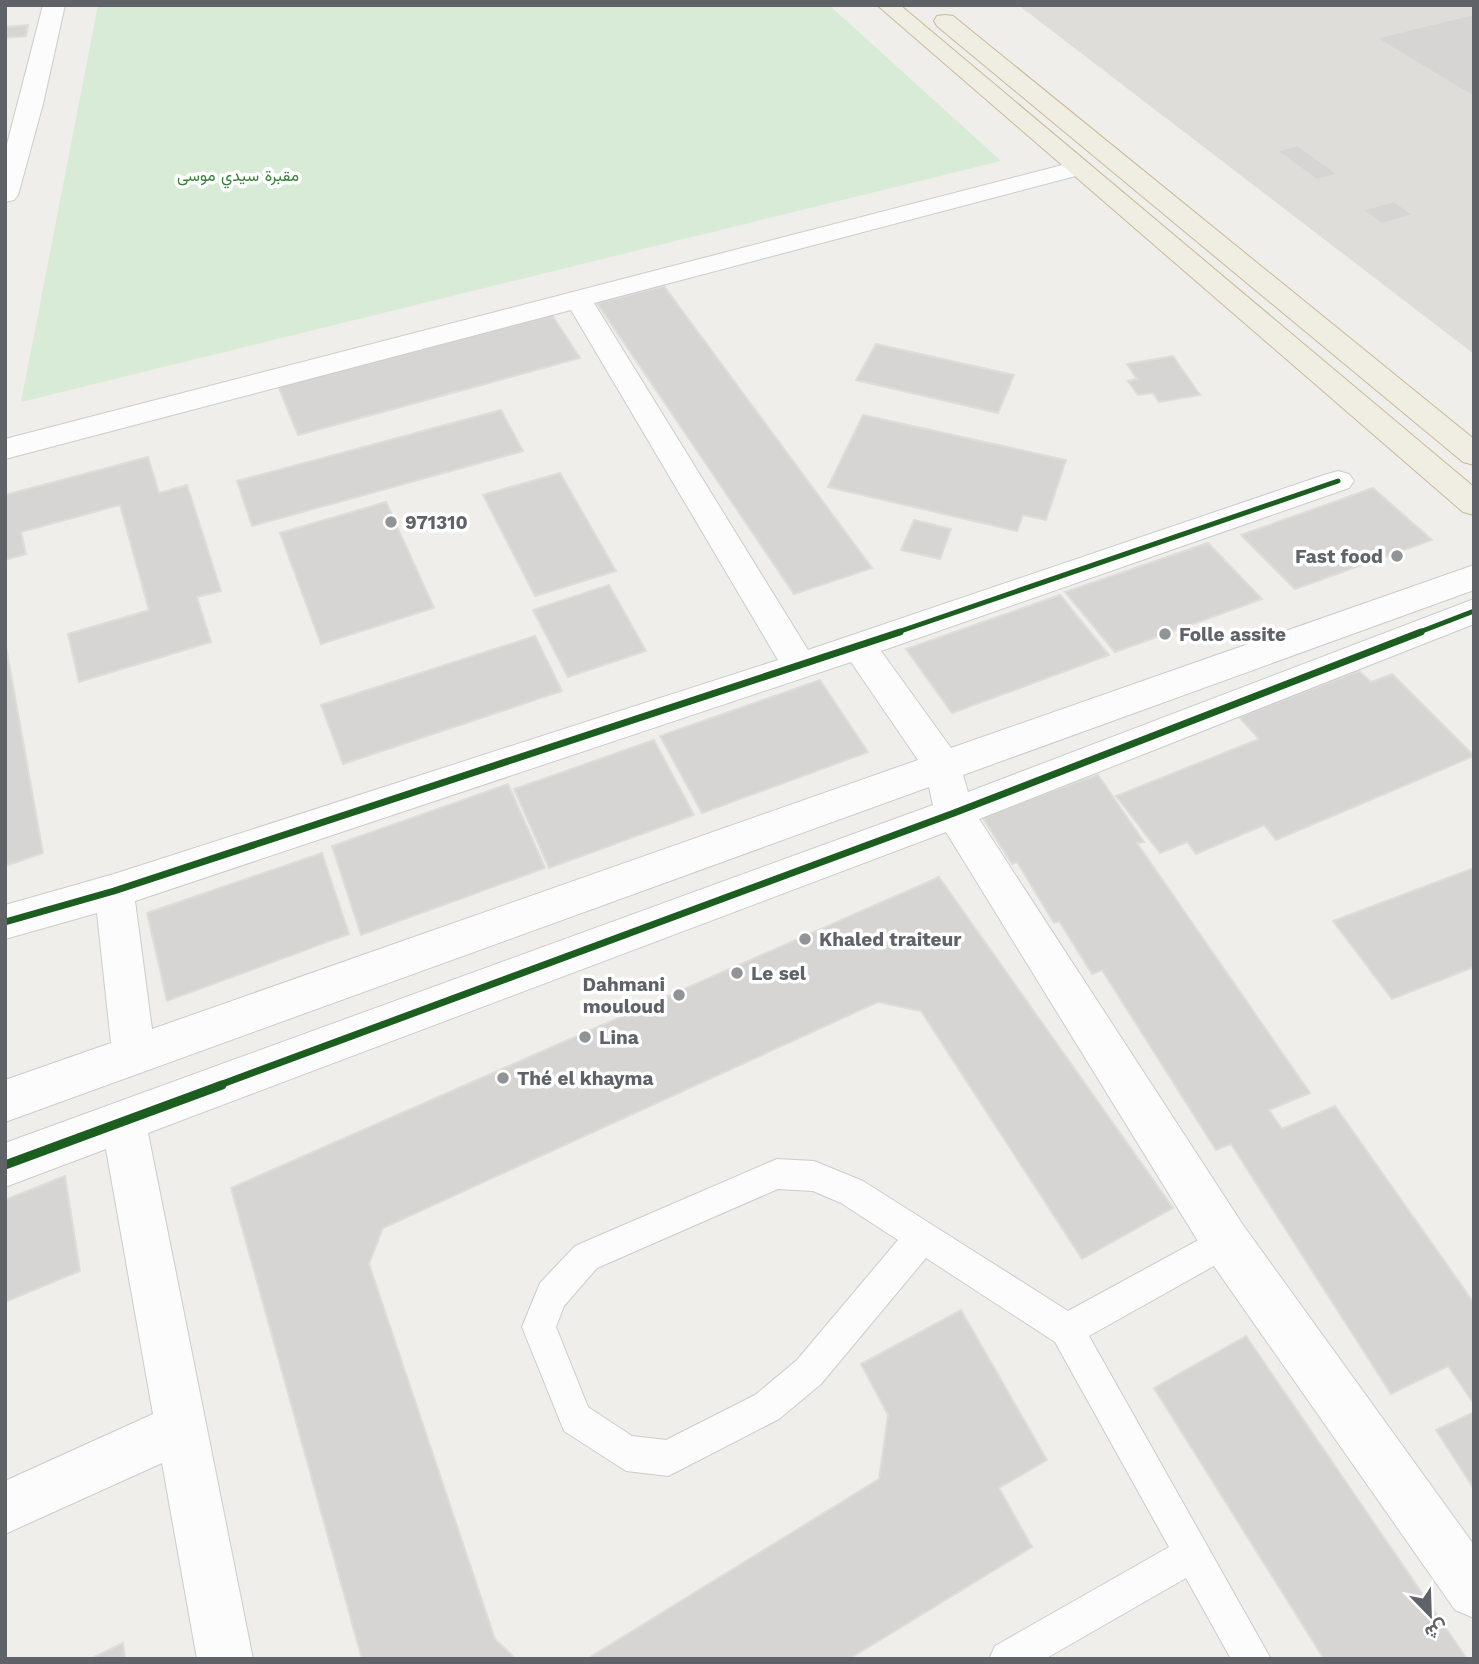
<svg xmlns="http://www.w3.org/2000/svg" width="1479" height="1664" viewBox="0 0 1479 1664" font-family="'Work Sans',Vazirmatn,sans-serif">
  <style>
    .industrial { fill: #dfddda }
    .green { fill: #d8ebd6 }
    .building { fill: #d6d5d3; stroke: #deddd9; stroke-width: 2 }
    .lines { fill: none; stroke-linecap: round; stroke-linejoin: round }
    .lane-casing { stroke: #cbcccc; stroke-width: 2 }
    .street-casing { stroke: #cbcccc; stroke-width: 2 }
    .highway-casing { stroke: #c8b996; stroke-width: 2 }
    .lane { fill: #fdfcfc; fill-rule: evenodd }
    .street { fill: #fdfcfc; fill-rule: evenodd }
    .highway { fill: #f0ede3; fill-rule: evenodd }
    .cycleway-far2-casing { stroke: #fff; stroke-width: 9 }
    .cycleway-far1-casing { stroke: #fff; stroke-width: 11 }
    .cycleway-casing { stroke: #fff; stroke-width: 13 }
    .cycleway-far2 { stroke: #1b5e20; stroke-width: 5 }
    .cycleway-far1 { stroke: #1b5e20; stroke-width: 7 }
    .cycleway { stroke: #1b5e20; stroke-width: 9 }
    .poi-dot { fill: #919496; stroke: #fff; stroke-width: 2.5 }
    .labels { text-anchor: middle; stroke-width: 7; stroke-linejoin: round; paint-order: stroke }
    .far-park-label { font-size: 16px; fill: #348238; stroke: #fff }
    .poi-label { font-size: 19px; font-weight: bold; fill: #5f6368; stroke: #fff; text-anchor: start }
  </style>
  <rect width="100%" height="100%" fill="#efeeea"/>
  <polygon class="industrial" points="1018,5 1474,5 1474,354 1030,14"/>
  <polygon class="green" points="98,5 829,5 1001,161 21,402"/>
  <g class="building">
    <polygon points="1474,14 1474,97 1376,38"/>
    <polygon points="28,25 26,36 5,38 5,27"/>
    <polygon points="1297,145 1338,174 1317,180 1277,151"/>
    <polygon points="1394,201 1413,215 1382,224 1363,210"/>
    <polygon points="664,286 872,568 794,594 597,303"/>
    <polygon points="552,315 580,358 298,435 278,386"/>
    <polygon points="876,344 1014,375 998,413 856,380"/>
    <polygon points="1173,356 1200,395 1159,402 1153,393 1138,395 1128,381 1137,379 1127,364"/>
    <polygon points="501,410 523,451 252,526 237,481"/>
    <polygon points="863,415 1066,460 1046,520 1023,515 1017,531 828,487"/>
    <polygon points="148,457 159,493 187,485 221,591 197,597 211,642 79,682 68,634 149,610 120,505 21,532 26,554 5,560 5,495"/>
    <polygon points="560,473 616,571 535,596 483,495"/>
    <polygon points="1373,488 1432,540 1295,589 1241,535"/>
    <polygon points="386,502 434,608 321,644 280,533"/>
    <polygon points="914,520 951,529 940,559 901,550"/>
    <polygon points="1208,543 1262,599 1115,652 1065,592"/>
    <polygon points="609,585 646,651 568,677 533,610"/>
    <polygon points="1060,595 1109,655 952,713 906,649"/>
    <polygon points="535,636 562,691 343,764 321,705"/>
    <polygon points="5,641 43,853 5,866"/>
    <polygon points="1359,671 1371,682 1392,674 1474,756 1276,840 1264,825 1196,854 1187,842 1160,853 1116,796 1259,739 1239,717"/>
    <polygon points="820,680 868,752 702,813 660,736"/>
    <polygon points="654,740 694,815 549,868 514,789"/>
    <polygon points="1098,775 1144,842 1137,843 1310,1093 1269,1110 1282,1129 1335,1106 1474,1303 1474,1404 1448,1366 1391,1394 1231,1144 1216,1150 1102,970 1092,974 1059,921 1054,923 1017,862 1012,864 981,815"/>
    <polygon points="508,784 545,868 361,935 332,846"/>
    <polygon points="322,853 349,934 167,1001 147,913"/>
    <polygon points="1474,868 1474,967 1392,999 1333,921"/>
    <polygon points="939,877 1173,1208 1082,1259 921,1011 878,1002 383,1228 369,1264 495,1639 516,1659 362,1659 231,1188"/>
    <polygon points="65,1176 80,1271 5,1302 5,1200"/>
    <polygon points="961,1310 1047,1460 999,1488 1032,1547 849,1659 587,1659 879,1479 888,1415 861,1364"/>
    <polygon points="1246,1336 1467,1659 1324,1659 1154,1388"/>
    <polygon points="1474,1412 1474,1489 1436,1430"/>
    <polygon points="123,1643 125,1659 90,1659"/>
  </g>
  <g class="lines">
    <g class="lane-casing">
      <path id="lane" d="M777,1159L814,1161L863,1181L1068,1311L1215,1231L1226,1226L1237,1231L1242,1242L1237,1253L1089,1336L1271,1659H1231L1186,1578L1045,1659H989L995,1646L1169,1547L1055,1342L926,1258L821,1384L779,1419L680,1470L668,1476L626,1471L564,1431L522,1327L540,1283L575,1246ZM778,1189L813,1191L841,1203L898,1240L797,1360L755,1395L666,1440L632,1436L588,1407L556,1327L564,1306L597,1268Z"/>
    </g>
    <g class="street-casing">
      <g id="street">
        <polygon points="43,5 65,5 43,104 18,195 14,200 5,202 5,152"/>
        <path d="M1078,161L1087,163L1090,168L1087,173L594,303L808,650L1327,474L1338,471L1349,474L1354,481L1349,488L881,651L951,748L1474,565V590L963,775L968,792L1474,599V624L979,819L1243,1225L1474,1545V1618L1455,1610L1209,1259L946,832L148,1133L253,1659H197L162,1463L5,1534V1481L153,1414L106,1149L5,1187V1143L933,805L929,787L5,1122V1080L111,1043L97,913L5,939V905L114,874L778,660L571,310L5,459V439ZM851,662L918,760L152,1029L135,901Z"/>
      </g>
    </g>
    <g class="highway-casing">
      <g id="highway">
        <polygon points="877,5 900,5 1474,487 1474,515 1463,512"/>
        <polygon points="945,15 953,16 1474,439 1474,465 1463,462 937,26 934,21 937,16"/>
      </g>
    </g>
    <use href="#lane" class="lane"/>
    <use href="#street" class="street"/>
    <use href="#highway" class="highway"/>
    <g class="cycleway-far2-casing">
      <g id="cycleway-far2">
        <polyline points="895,633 1338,481"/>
        <polyline points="1417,633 1474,611"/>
      </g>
    </g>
    <g class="cycleway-far1-casing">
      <g id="cycleway-far1">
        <polyline points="5,922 114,891 900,632"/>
        <polyline points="217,1086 954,813 1421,632"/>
      </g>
    </g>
    <g class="cycleway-casing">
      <polyline id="cycleway" points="5,1165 222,1085"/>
    </g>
    <use href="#cycleway-far2" class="cycleway-far2"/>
    <use href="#cycleway-far1" class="cycleway-far1"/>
    <use href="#cycleway" class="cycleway"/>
  </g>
  <g class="poi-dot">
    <circle cx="391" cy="522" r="7"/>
    <circle cx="1397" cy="556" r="7"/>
    <circle cx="1165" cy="634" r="7"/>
    <circle cx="805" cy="939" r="7"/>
    <circle cx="737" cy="973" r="7"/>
    <circle cx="679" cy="995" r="7"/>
    <circle cx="585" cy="1037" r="7"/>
    <circle cx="503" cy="1078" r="7"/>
  </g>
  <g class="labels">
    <g class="far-park-label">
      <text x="238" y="181">مقبرة سيدي موسى</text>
    </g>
    <g class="poi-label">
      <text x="405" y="529">971310</text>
      <text x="1383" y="563" text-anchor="end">Fast food</text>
      <text x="1179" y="641">Folle assite</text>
      <text x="819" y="946">Khaled traiteur</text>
      <text x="751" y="980">Le sel</text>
      <text x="665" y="991" text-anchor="end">Dahmani<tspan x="665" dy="22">mouloud</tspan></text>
      <text x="599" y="1044">Lina</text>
      <text x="517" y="1085">Thé el khayma</text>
    </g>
  </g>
  <rect width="1479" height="1664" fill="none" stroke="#5f6368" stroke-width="14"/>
  <g transform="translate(1430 1615) rotate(157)" stroke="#ffffff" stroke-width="5" paint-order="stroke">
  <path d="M0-5L12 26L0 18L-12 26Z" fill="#5f6368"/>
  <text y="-10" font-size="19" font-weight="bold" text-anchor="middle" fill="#5f6368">ش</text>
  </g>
</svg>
